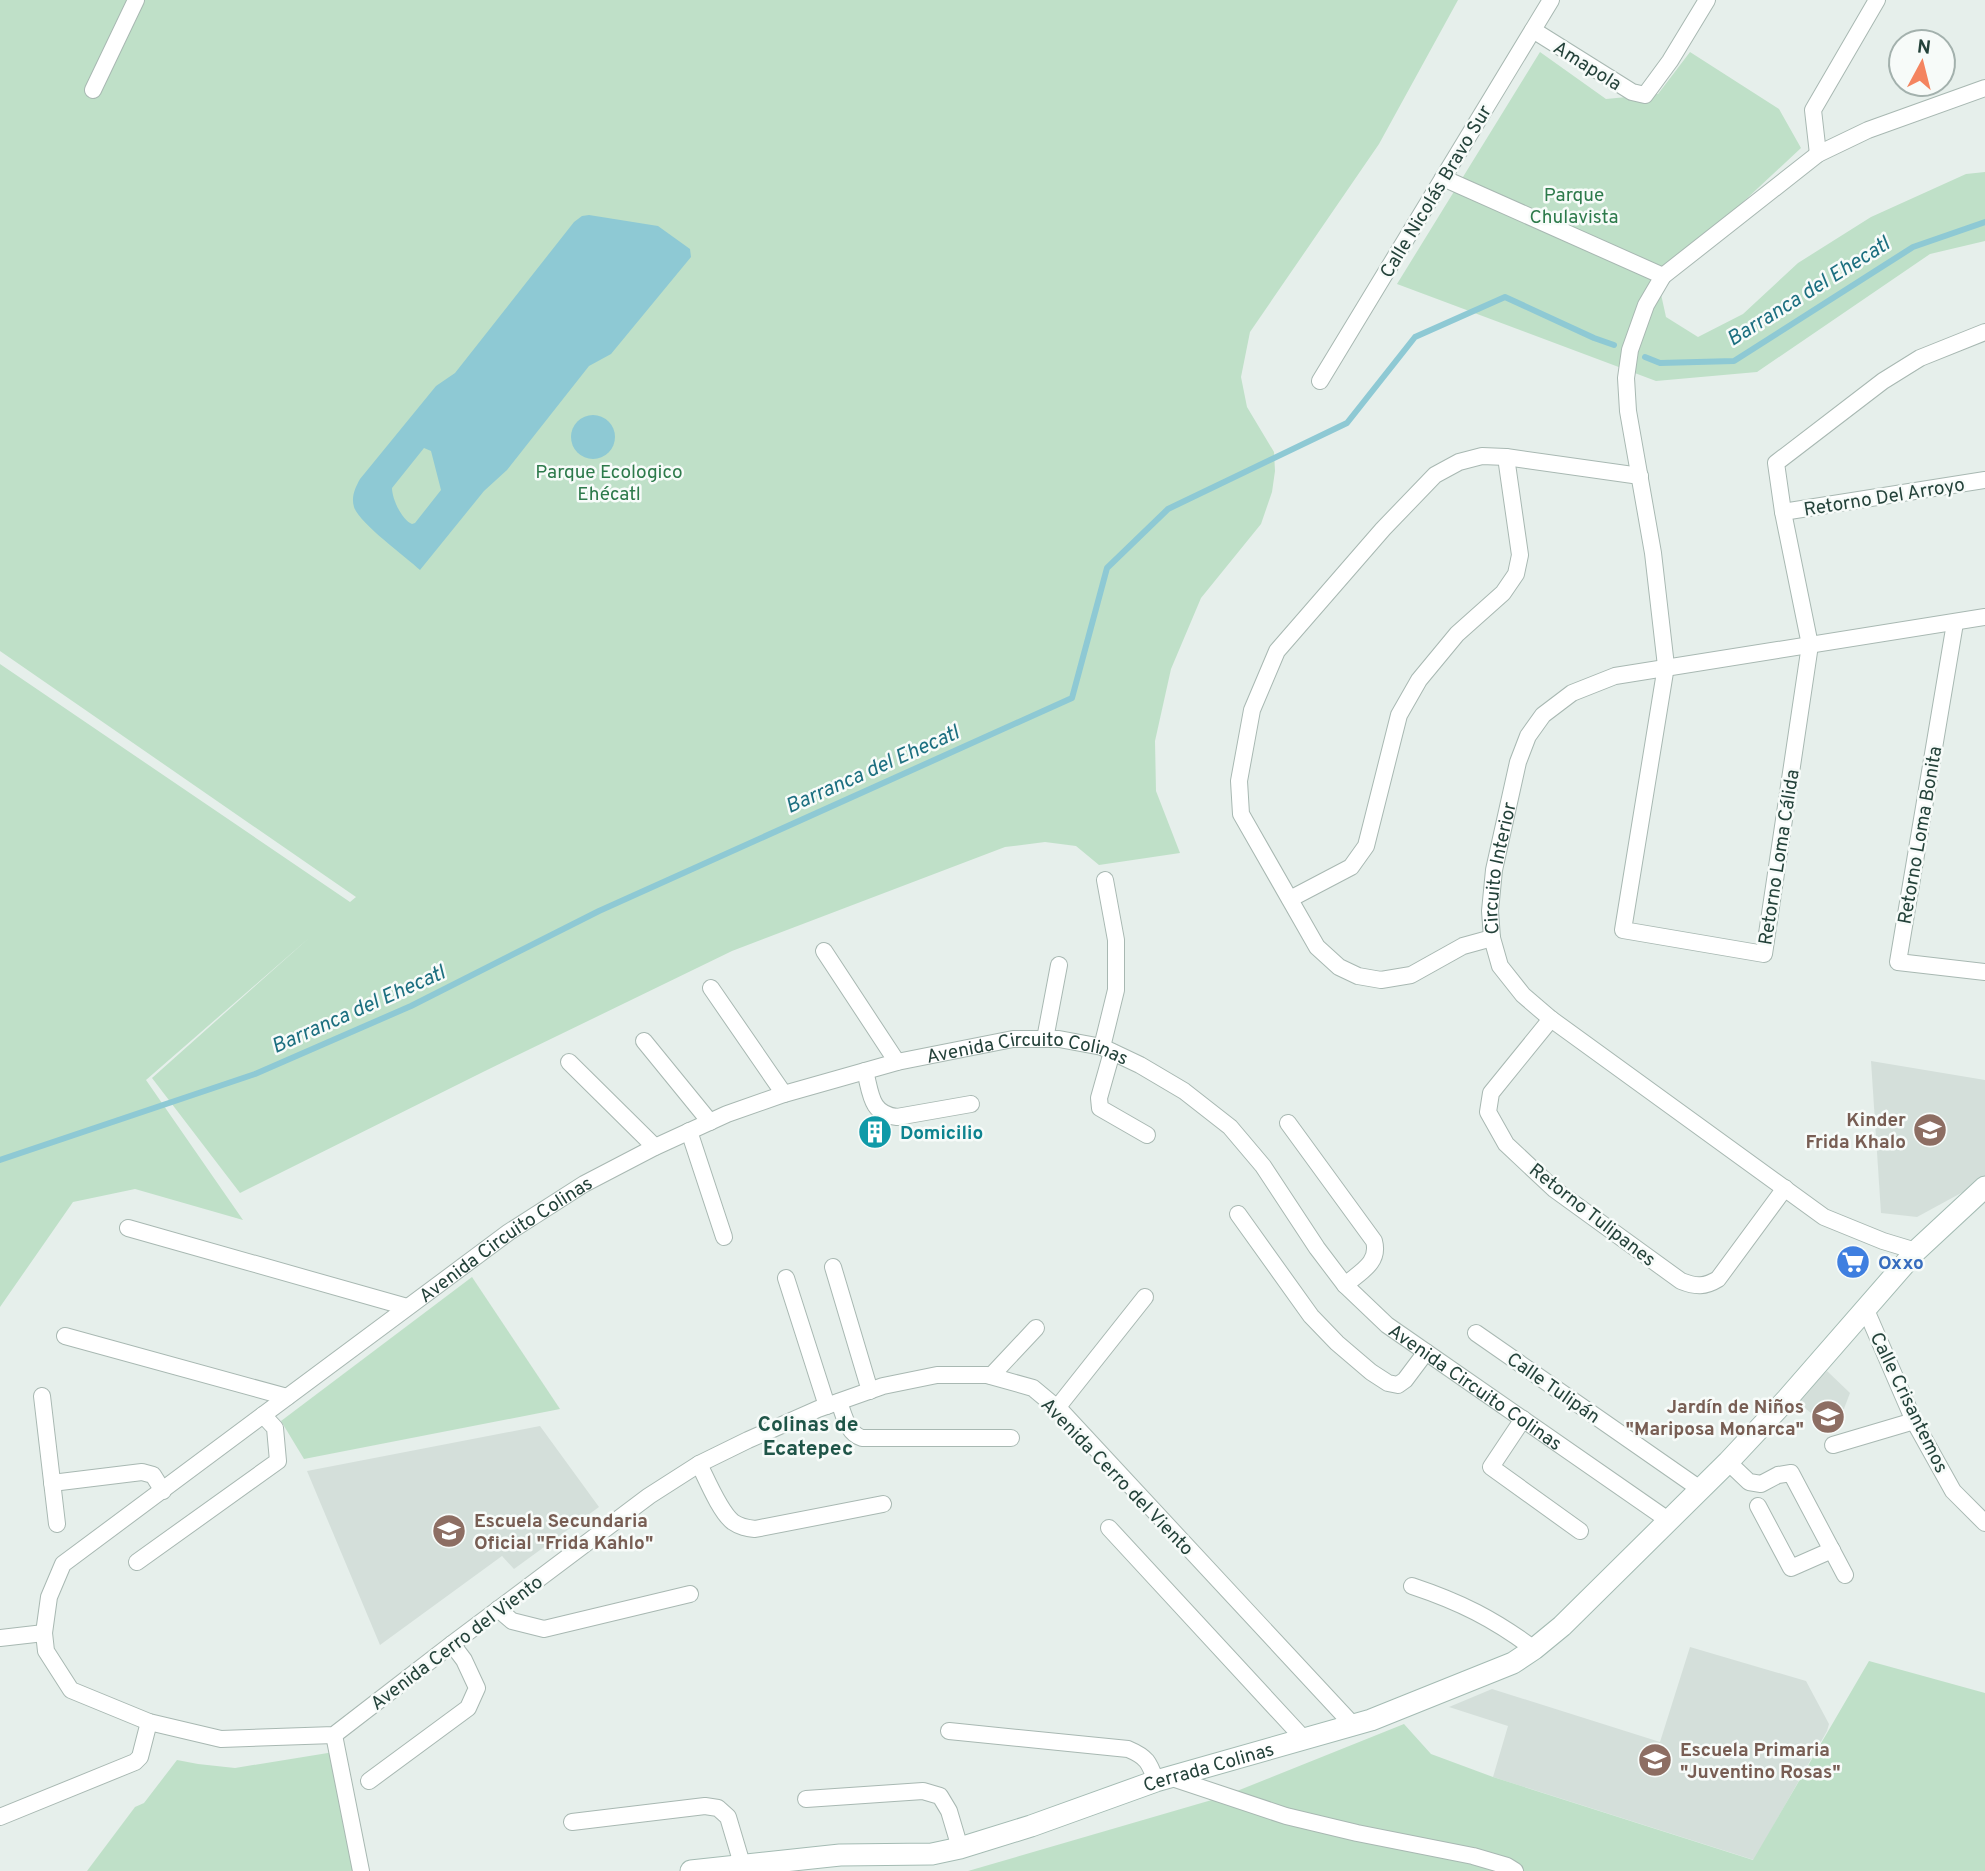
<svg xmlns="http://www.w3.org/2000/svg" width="1985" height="1871" viewBox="0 0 1985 1871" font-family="Overpass,sans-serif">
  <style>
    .built { fill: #d4dfda }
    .green { fill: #bfe0c8 }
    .water { fill: #8ec9d4; fill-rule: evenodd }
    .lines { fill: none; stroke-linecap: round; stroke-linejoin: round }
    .stream { stroke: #8ec9d4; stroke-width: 6 }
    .minor-casing { stroke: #a8b8b2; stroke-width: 18 }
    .secondary-casing { stroke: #a4bbb3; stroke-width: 23 }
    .minor { stroke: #fff; stroke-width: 16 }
    .secondary { stroke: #fff; stroke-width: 21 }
    .labels { text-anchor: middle; stroke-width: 5; stroke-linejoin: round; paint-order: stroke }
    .street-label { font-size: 19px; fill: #24423a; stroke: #f7fbf9 }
    .park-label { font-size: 19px; fill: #2d7a4b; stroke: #f7fbf9 }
    .education-label { font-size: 19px; font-weight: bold; fill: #785e54; stroke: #f7fbf9; text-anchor: end }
    .culture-label { font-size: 19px; font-weight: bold; fill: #0d838f; stroke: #f7fbf9; text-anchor: start }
    .shop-label { font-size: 19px; font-weight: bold; fill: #366cbe; stroke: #f7fbf9; text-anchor: start }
    .water-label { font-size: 21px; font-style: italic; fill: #1c6f80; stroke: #f7fbf9 }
    .neighbourhood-label { font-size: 21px; font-weight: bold; fill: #1f5548; stroke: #f7fbf9 }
  </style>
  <rect width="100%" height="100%" fill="#e6efeb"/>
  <g class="built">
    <polygon points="1871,1061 1985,1080 1985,1180 1917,1217 1881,1213"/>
    <polygon points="1827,1371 1850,1393 1835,1432 1796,1401"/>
    <polygon points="540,1426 599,1507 514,1569 502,1556 380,1645 307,1471"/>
    <polygon points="1690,1647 1806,1681 1829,1724 1827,1731 1754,1860 1493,1777 1508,1726 1449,1707 1492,1689 1660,1742"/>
  </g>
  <g class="green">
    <polygon points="0,0 1458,0 1379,144 1250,332 1241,377 1247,407 1274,452 1275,471 1272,492 1261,524 1201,598 1171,669 1155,741 1156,791 1180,853 1099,865 1076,846 1045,842 1005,847 732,951 485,1071 240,1193 152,1078 309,938 146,1080 243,1220 135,1189 73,1202 0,1307 0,664 350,902 356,897 0,651"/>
    <polygon points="1540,52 1606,99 1658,94 1690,52 1779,109 1801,148 1727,217 1657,276 1666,317 1698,337 1743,314 1798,263 1871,217 1966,174 1985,172 1985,241 1930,254 1757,372 1656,381 1397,284"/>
    <polygon points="472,1277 560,1409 304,1459 281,1421"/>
    <polygon points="1869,1661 1985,1693 1985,1871 968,1871 1222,1797 1404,1724 1431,1754 1493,1777 1753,1860"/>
    <polygon points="334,1752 357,1871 87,1871 135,1807 144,1803 177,1760 198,1764 235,1768"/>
  </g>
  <g class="water">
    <path d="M589,215L658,226L690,249L691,257L611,354L589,366L507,470L484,491L420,570C406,557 359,523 354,507C351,497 355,488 360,479L436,386L455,373L574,222L582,216ZM424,448L431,451L441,490L415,523L412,524C402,520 392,499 392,488Z"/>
    <circle cx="593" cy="437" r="22"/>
  </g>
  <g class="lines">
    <g class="stream">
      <polyline points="1645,357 1660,363 1734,361 1913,247 1985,222"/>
      <polyline points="0,1160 255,1074 411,1006 599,911 1072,698 1107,568 1168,509 1347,423 1415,337 1505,297 1594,338 1614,345"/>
    </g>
    <g class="minor-casing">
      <g id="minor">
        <polyline points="1533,30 1632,92 1645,95 1670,61 1707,0"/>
        <polyline points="1985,88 1868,130 1818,154 1663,276 1646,305 1630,350 1626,378 1628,411 1653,553 1666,666 1623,930 1764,954 1810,645 1783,512 1776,463 1883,381 1920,358 1985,332"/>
        <polyline points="93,90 136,0"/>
        <polyline points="1818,154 1813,110 1877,0"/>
        <polyline points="1443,178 1663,276"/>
        <polyline points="1320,381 1551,0"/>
        <polyline points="1783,512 1985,480"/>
        <polyline points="1955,623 1898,962 1985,972"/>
        <polyline points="1290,899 1351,867 1366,846 1399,715 1419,680 1457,634 1503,593 1516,574 1520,555 1506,457"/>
        <polyline points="1492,938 1463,946 1411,975 1381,980 1358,976 1339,967 1317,947 1241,814 1239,781 1252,710 1277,651 1383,529 1435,475 1459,462 1482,456 1506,457 1640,476"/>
        <polyline points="824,951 897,1062"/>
        <polyline points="711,988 784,1094"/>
        <path d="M1551,1019L1491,1093L1488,1112L1506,1144L1554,1189L1681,1281C1696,1287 1705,1287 1718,1279L1785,1188"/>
        <polyline points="1045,1039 1059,965"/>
        <polyline points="644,1041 710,1122"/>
        <polyline points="1102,1047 1116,990 1116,940 1105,880"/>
        <polyline points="1112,1052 1099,1098 1100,1108 1147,1135"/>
        <polyline points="569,1062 655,1147"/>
        <path d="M865,1071C871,1093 870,1114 897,1117L971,1104"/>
        <path d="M1288,1123L1374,1241C1380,1263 1360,1272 1345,1285"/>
        <polyline points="689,1131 724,1237"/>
        <polyline points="1238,1214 1311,1316 1337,1343 1371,1372 1388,1383 1398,1385 1405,1380 1426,1352"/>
        <polyline points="128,1228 407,1307"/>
        <path id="s1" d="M1916,1251L1883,1241L1824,1217L1551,1019L1523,995L1500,966L1492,938L1490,911L1494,870L1518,762L1528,736L1543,715L1572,693L1615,676L1985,617"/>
        <polyline points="833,1267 870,1391"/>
        <polyline points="786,1278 827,1406"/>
        <polyline points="1866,1310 1914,1421 1953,1491 1985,1523"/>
        <polyline points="1476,1333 1700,1489"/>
        <polyline points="65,1336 287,1397"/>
        <polyline points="991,1376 1036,1328"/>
        <polyline points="42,1396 57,1524"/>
        <path d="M839,1402C844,1415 847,1433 862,1438H1011"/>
        <polyline points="1057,1408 1145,1297"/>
        <polyline points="1523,1419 1491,1467 1580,1531"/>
        <polyline points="1833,1445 1914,1421"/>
        <polyline points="1728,1462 1749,1482 1761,1484 1778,1475 1791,1473 1845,1575"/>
        <path d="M699,1464C707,1480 720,1512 733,1522C740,1527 747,1528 755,1529L883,1504"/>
        <polyline points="52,1483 142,1472 153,1475 163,1491"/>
        <polyline points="1758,1506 1791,1568 1832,1550"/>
        <polyline points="1109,1528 1304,1739"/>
        <polyline points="137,1562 278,1461 275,1428 263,1415"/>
        <path d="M1412,1586C1460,1602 1494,1619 1534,1649"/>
        <polyline points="498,1609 512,1621 544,1629 690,1594"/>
        <polyline points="0,1638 44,1633"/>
        <path id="s2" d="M1353,1725L1063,1413L1033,1388L987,1375H937L883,1386L818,1409L748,1440L699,1464L649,1496L452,1644L334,1735L221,1739L149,1722L71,1690L46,1651L44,1633L49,1597L63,1564L509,1232L584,1184L655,1147L727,1114L784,1094L897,1062L1013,1039H1059L1102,1047L1140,1065L1184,1091L1230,1127L1263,1166L1317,1248L1345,1285L1387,1325L1668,1520"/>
        <path d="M949,1731L1128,1749C1147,1757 1149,1762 1156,1781"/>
        <polyline points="334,1735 361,1871"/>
        <polyline points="1169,1777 1286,1816 1357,1833 1473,1856 1507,1866 1515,1871"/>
        <polyline points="369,1781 468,1708 477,1688 464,1660 452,1644"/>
        <polyline points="806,1799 923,1791 940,1796 949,1811 960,1848"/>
        <polyline points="0,1817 135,1762 140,1757 149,1722"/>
        <polyline points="572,1822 705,1806 718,1808 728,1817 742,1864"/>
      </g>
    </g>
    <g class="secondary-casing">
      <g id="secondary">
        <path id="s3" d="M691,1871L840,1855L932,1854L960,1848L1031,1826L1156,1781L1371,1720L1513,1663L1534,1649L1562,1626L1728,1462L1787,1399L1916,1251L1985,1187"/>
      </g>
    </g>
    <use href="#minor" class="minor"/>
    <use href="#secondary" class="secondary"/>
  </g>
  <defs>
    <g id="school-disc" transform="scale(1.75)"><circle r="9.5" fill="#8d6e63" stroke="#f7fbf9"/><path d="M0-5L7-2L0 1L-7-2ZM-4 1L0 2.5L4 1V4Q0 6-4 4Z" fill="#fff"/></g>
    <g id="building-disc" transform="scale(1.75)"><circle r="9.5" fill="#0f9aa8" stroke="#f7fbf9"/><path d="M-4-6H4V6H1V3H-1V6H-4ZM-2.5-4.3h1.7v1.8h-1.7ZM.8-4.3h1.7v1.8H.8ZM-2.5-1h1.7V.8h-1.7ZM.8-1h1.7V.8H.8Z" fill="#fff"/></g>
    <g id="supermarket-disc" transform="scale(1.75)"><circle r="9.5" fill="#3f7fe0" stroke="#f7fbf9"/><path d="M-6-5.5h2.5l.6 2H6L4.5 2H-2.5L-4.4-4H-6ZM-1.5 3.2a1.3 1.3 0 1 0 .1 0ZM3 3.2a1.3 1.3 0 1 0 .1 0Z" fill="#fff"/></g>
  </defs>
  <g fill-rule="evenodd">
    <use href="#school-disc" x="1930" y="1130"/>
    <use href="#building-disc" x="875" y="1132"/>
    <use href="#supermarket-disc" x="1853" y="1262"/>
    <use href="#school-disc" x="1828" y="1417"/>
    <use href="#school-disc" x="449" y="1531"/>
    <use href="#school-disc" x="1655" y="1760"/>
  </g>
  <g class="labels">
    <g class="street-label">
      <text transform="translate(1588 65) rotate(32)" y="7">Amapola</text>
      <text transform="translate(1435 191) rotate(-59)" y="7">Calle Nicolás Bravo Sur</text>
      <text transform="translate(1884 496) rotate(-9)" y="7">Retorno Del Arroyo</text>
      <text transform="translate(1919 835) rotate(-80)" y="7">Retorno Loma Bonita</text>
      <text transform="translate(1778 857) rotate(-81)" y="7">Retorno Loma Cálida</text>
      <text dy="7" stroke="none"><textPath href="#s1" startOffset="609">Circuito Interior</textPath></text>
      <text dy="7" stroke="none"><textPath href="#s2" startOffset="2796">Avenida Circuito Colinas</textPath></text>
      <text transform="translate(1593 1214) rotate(38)" y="7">Retorno Tulipanes</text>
      <text dy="7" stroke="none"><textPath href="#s2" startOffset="2230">Avenida Circuito Colinas</textPath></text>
      <text dy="7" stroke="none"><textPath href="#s2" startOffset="3384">Avenida Circuito Colinas</textPath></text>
      <text transform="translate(1554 1387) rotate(35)" y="7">Calle Tulipán</text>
      <text transform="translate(1910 1402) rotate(64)" y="7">Calle Crisantemos</text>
      <text transform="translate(1118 1476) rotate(46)" y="7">Avenida Cerro del Viento</text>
      <text transform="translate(456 1642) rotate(-37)" y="7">Avenida Cerro del Viento</text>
      <text dy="7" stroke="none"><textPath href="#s3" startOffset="532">Cerrada Colinas</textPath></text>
    </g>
    <g class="park-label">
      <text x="1574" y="201">Parque<tspan x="1574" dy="22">Chulavista</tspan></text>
      <text x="609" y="478">Parque Ecologico<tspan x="609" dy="22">Ehécatl</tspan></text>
    </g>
    <g class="education-label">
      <text x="1906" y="1126">Kinder<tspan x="1906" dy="22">Frida Khalo</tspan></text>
      <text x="1804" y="1413">Jardín de Niños<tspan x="1804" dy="22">"Mariposa Monarca"</tspan></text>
      <text x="474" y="1527" text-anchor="start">Escuela Secundaria<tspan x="474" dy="22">Oficial "Frida Kahlo"</tspan></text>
      <text x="1680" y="1756" text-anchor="start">Escuela Primaria<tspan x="1680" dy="22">"Juventino Rosas"</tspan></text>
    </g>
    <g class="culture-label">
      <text x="900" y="1139">Domicilio</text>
    </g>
    <g class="shop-label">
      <text x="1878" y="1269">Oxxo</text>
    </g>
    <g class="water-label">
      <text transform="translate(1808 291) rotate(-32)" y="7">Barranca del Ehecatl</text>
      <text transform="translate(872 769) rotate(-24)" y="7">Barranca del Ehecatl</text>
      <text transform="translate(358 1009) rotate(-24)" y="7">Barranca del Ehecatl</text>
    </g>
    <g class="neighbourhood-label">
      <text x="808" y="1431">Colinas de<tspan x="808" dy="24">Ecatepec</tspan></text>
    </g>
  </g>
  <g transform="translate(1922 63) rotate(7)"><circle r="33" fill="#f7fbf9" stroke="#a3b1ad" stroke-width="2"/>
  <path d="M0-5L12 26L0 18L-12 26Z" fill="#f4845f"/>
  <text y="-10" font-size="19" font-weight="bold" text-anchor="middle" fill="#24423a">N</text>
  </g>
</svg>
